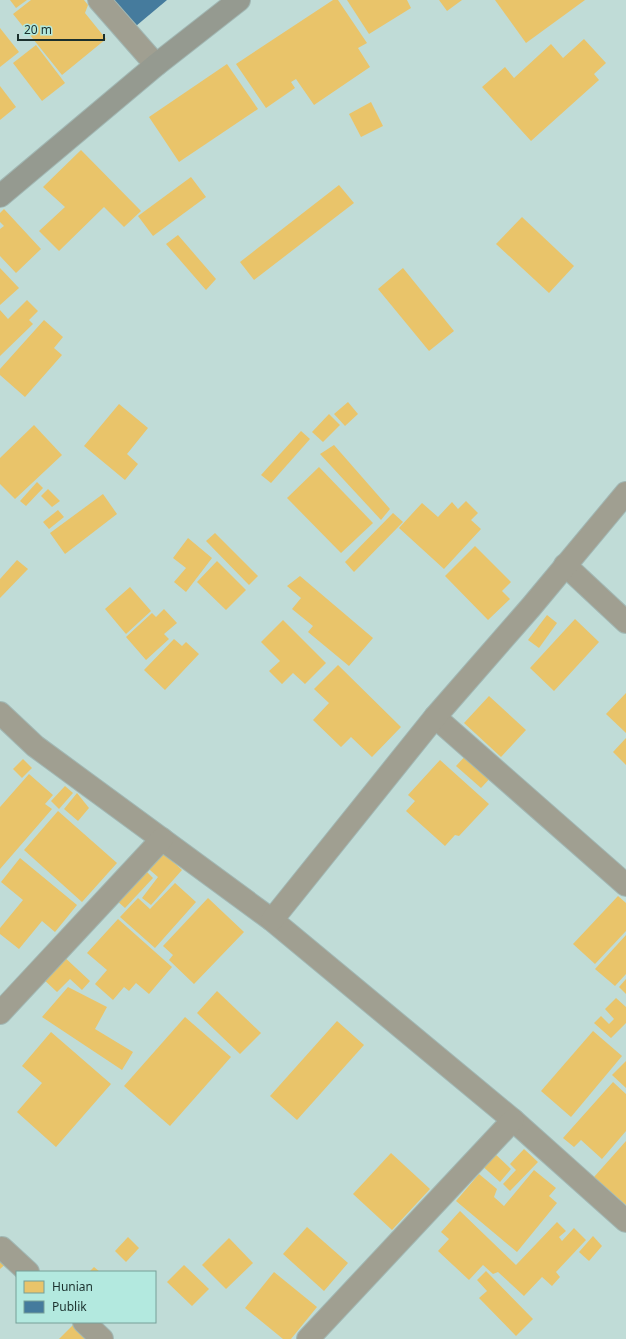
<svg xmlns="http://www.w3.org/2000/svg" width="626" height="1339" viewBox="0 0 626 1339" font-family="'Noto Sans',sans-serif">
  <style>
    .homes { fill: #e9c46a }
    .public { fill: #457b9d }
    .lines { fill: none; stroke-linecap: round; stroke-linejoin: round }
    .street-casing { stroke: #a1b7b3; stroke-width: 24 }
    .primary-casing { stroke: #a1b7b3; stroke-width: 24 }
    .street { stroke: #a09f91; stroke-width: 22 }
    .primary { stroke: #959a90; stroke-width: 22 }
  </style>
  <rect width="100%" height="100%" fill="#c0dcd7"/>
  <g class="homes">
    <polygon points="10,0 27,0 16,8"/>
    <polygon points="31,0 84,0 88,5 85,13 106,39 62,75 13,14"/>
    <polygon points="333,0 338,0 367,43 358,48 370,67 314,105 296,79 291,82 295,88 266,108 236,64"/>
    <polygon points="347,0 407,0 411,8 369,34"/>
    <polygon points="439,0 462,0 447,11"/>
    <polygon points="495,0 585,0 526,43"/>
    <polygon points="0,28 19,52 0,67"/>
    <polygon points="584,39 606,63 594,74 599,80 531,141 482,87 505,67 514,78 551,44 563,58"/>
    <polygon points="36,45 65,83 42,101 13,63"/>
    <polygon points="227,64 258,109 179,162 149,117"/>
    <polygon points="0,86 16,107 0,120"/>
    <polygon points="371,102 383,126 361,137 349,114"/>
    <polygon points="81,150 141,211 124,227 104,207 59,251 39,231 65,207 43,187"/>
    <polygon points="191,177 206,197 153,236 138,216"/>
    <polygon points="339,185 354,203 254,280 240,262"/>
    <polygon points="4,209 41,249 16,273 0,256 0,229 4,226 0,222 0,213"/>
    <polygon points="522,217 574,266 549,293 496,244"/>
    <polygon points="178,235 216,279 206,290 166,244"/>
    <polygon points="0,268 19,288 0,305"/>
    <polygon points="403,268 454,331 429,351 378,289"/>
    <polygon points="27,300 38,311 29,320 33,324 0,356 0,310 8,319"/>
    <polygon points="44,320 63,337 54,348 62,355 25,397 0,375 0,369"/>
    <polygon points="348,402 358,414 345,426 334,414"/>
    <polygon points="119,404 148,428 127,454 138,464 125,480 84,446"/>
    <polygon points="329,414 340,425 323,442 312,432"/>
    <polygon points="34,425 62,455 15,499 0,484 0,458"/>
    <polygon points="301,431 310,439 271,483 261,475"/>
    <polygon points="334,445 390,509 381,520 320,454"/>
    <polygon points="319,467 373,523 341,553 287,498"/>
    <polygon points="37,482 43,488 26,506 20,501"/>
    <polygon points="48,489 60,501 52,507 41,496"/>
    <polygon points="103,494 117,514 65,554 50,533"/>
    <polygon points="466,501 478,513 471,520 481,529 444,569 399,528 422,503 438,517 452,502 458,509"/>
    <polygon points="58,510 64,517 49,529 43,522"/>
    <polygon points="393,513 403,522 354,572 345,562"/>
    <polygon points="215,533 258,576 249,585 206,541"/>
    <polygon points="188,538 212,558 186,592 174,582 186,568 173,558"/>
    <polygon points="475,546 511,582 502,591 510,599 488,620 445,576"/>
    <polygon points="17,560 28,569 0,598 0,579"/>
    <polygon points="217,561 246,590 226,610 197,582"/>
    <polygon points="300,576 373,638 349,666 308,632 313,626 292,609 301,598 287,586"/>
    <polygon points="130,587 151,611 126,634 105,609"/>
    <polygon points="164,609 177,623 164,634 169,639 146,660 126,637 152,613 156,617"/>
    <polygon points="547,615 557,623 539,648 528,640"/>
    <polygon points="575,619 599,642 554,691 530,668"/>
    <polygon points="283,620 326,663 305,684 293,673 282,684 269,671 280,661 261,642"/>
    <polygon points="174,639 182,646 186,642 199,654 165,690 144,670"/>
    <polygon points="338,665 401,727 372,757 351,737 341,747 313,720 329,703 314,689"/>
    <polygon points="626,693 626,733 606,714"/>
    <polygon points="489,696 526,730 501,757 464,723"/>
    <polygon points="626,738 626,765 613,752"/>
    <polygon points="469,752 494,774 481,788 456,766"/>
    <polygon points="23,759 32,768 22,778 13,769"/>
    <polygon points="440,760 489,804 459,836 455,835 445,846 406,811 415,801 408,795"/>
    <polygon points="29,774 53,795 45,804 52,809 0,869 0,807"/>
    <polygon points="65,786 73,793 59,809 51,801"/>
    <polygon points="77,793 89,808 78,821 64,809"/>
    <polygon points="58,811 117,863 82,902 24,850"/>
    <polygon points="158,848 182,870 151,905 142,898 158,877 143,864"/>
    <polygon points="20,858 77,905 55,932 42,921 19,949 0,934 0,928 23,900 1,882"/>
    <polygon points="144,869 153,878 125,908 116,900"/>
    <polygon points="175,883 196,902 155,948 120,917 138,898 150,909"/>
    <polygon points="618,896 626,903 626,931 595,964 573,944"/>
    <polygon points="208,898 244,932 194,984 169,960 173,955 163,946"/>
    <polygon points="118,919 172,967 149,994 136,983 129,991 124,987 113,1000 95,984 107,970 87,953"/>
    <polygon points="626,935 626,974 615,986 595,969"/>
    <polygon points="61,954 90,981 82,990 70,979 57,992 40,976"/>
    <polygon points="626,979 626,994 619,987"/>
    <polygon points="68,987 107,1007 95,1029 133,1052 122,1070 42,1017"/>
    <polygon points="217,991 261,1033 240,1054 197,1013"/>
    <polygon points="616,998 626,1007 626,1023 611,1038 594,1023 601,1016 609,1024 614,1019 605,1009"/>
    <polygon points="185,1017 231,1057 170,1126 124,1086"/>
    <polygon points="337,1021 364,1045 297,1120 270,1096"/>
    <polygon points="593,1031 622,1056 571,1117 541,1091"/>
    <polygon points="51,1032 111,1084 56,1147 17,1112 42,1083 22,1066"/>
    <polygon points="626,1061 626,1088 612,1075"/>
    <polygon points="613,1082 626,1094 626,1131 602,1159 581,1140 574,1147 563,1138"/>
    <polygon points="626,1141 626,1205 594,1177"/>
    <polygon points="524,1149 538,1162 510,1191 503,1184 516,1170 510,1164"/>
    <polygon points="491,1150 511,1169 500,1182 479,1163"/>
    <polygon points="391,1153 430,1189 392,1230 353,1194"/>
    <polygon points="534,1170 556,1188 549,1196 557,1203 517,1252 456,1201 479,1174 497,1189 494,1197 504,1206"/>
    <polygon points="460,1211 516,1265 557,1222 566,1231 559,1237 562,1241 574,1228 586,1240 556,1272 560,1277 552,1286 542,1277 524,1296 498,1272 493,1274 483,1265 469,1280 438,1251 449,1239 441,1232"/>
    <polygon points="307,1227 348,1263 324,1291 283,1254"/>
    <polygon points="593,1236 602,1246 589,1261 579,1252"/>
    <polygon points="128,1237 139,1248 126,1262 115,1251"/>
    <polygon points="229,1238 253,1263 226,1289 202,1265"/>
    <polygon points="0,1250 10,1260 0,1269"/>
    <polygon points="184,1265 209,1289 192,1306 167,1282"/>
    <polygon points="94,1267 100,1272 89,1272"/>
    <polygon points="486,1271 533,1319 516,1336 479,1298 487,1291 477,1280"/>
    <polygon points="274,1272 317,1307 291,1339 283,1339 245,1308"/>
    <polygon points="73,1325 87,1339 59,1339"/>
  </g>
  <polygon class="public" points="104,0 167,0 130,31"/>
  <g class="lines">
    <g class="street-casing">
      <g id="street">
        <polyline points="99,0 156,65"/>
        <polyline points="565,565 626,622"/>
        <polyline points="0,713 35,746 272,920 513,1120 626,1221"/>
        <polyline points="435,717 626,885"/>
        <polyline points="272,920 435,717 531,607 626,493"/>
        <polyline points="0,1013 162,839"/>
        <polyline points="2,1248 28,1272"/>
        <polyline points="84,1322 102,1339"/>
        <polyline points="308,1339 513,1120"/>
      </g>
    </g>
    <g class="primary-casing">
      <polyline id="primary" points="0,196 156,65 239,0"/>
    </g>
    <use href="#street" class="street"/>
    <use href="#primary" class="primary"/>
  </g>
  <rect x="16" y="1271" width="140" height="52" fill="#b3e9df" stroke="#769f98"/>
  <rect x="24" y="1281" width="20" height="12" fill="#e9c46a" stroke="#769f98"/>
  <text x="52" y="1291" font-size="12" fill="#1b302d">Hunian</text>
  <rect x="24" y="1301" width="20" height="12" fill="#457b9d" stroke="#769f98"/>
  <text x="52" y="1311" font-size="12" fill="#1b302d">Publik</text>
  <path d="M18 34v6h86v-6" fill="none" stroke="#1b302d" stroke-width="2"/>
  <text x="24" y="34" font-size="12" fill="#1b302d" stroke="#b3e9df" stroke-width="3" paint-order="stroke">20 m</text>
</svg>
